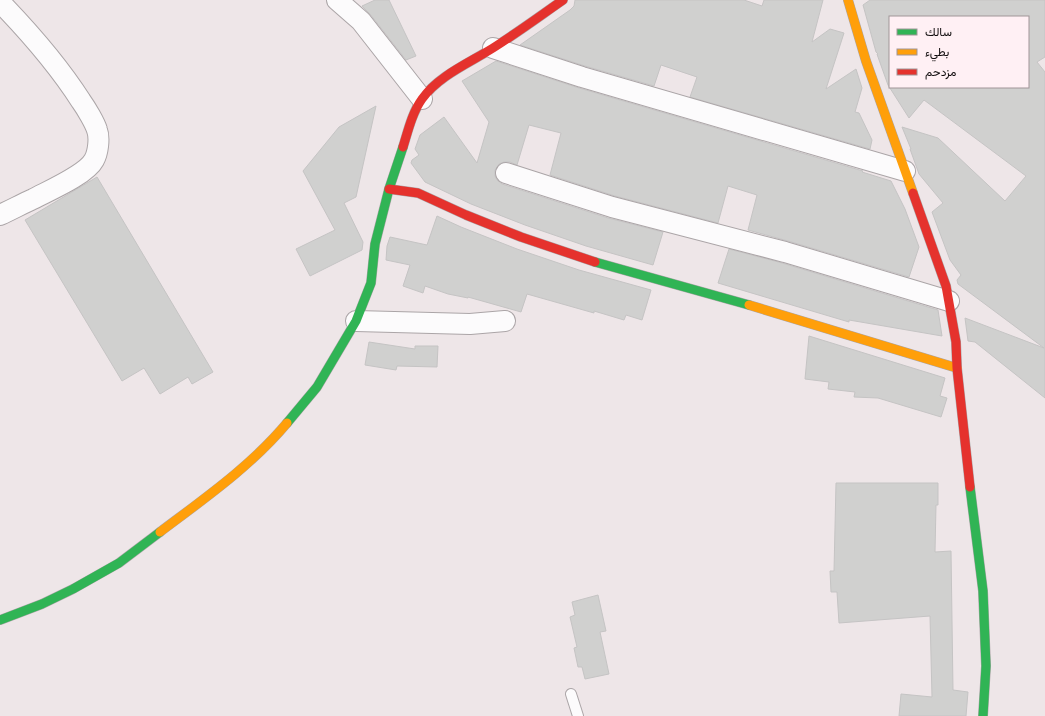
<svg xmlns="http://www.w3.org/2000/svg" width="1045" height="716" viewBox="0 0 1045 716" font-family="'Source Serif 4',Vazirmatn,serif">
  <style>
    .building { fill: #d0d0cf; stroke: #c5c4c4; fill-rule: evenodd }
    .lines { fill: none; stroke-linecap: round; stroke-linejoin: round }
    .lane-casing { stroke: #aba5a7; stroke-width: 12 }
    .street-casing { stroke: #aba5a7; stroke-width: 22 }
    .fast-casing { stroke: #aba5a7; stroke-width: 10 }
    .slow-casing { stroke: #aba5a7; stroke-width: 10 }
    .jam-casing { stroke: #aba5a7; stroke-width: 10 }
    .lane { stroke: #fcfbfc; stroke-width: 10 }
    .street { stroke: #fcfbfc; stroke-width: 20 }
    .fast { stroke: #30b455; stroke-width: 9 }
    .slow { stroke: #ff9f0a; stroke-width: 9 }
    .jam { stroke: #e5322d; stroke-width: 9 }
  </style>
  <rect width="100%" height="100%" fill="#eee6e8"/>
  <g class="building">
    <polygon points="375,0 389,0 416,56 406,60 370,14 362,6"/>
    <polygon points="575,0 744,0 762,6 764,0 823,0 812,42 830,29 844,33 826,89 856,69 862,88 855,112 859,113 872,140 870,149 690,97 697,77 661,65 654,86 585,66 520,45 570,10 574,6"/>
    <path d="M870,0H1045V57L1037,62L1045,72V398L975,342L968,341L965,318L1044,348L958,284L957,280L961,275L950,260L932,212L943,203L919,174L910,149H911L902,127L938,138L1005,201L1026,176L924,100L909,118L888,85L878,57L877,54H878L876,52L863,5ZM890,17H1028V87H890Z"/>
    <polygon points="496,61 579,88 863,171 862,172 891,181 905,209 919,247 909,277 788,241 748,230 757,195 728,186 718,223 615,196 550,175 561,133 529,125 517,165 510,162 504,162 499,164 495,170 495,176 497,180 502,184 608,218 663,232 653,265 586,246 525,225 471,204 425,182 411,163 412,160 419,155 415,149 420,135 444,117 477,163 489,122 462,81"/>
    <polygon points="376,106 356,197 344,203 363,242 362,250 310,276 296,249 335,230 303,171 339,127"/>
    <polygon points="97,177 213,372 192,384 188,377 160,394 144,368 122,381 25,220"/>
    <polygon points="437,216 461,227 517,249 579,270 651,290 642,320 626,315 624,320 594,311 594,313 527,294 521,312 468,297 468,298 448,294 425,286 423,293 403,286 410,265 386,260 387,246 390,237 427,245"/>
    <polygon points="729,249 782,263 938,310 942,336 849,320 849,322 718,283"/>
    <polygon points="809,336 945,378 940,396 947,398 941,417 878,398 854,397 855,392 828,389 829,382 805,379"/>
    <polygon points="369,342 415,349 415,346 438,346 437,367 397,366 396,370 365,365"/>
    <polygon points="836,483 938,483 938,505 936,505 935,552 951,551 953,690 968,692 966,716 899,716 901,694 932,697 930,616 839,623 837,592 831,592 830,571 834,571"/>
    <polygon points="598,595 606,631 600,632 609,674 585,679 582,667 578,667 574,648 577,647 570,617 575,615 572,602"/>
  </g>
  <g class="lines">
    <g class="lane-casing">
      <polyline id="lane" points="571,694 578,716"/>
    </g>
    <g class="street-casing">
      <g id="street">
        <polyline points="337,0 361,21 422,99"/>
        <path d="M0,2C30,33 58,65 81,101C86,108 95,123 97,130C100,138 98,153 94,160C86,175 48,191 33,199C22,204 11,210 0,215"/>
        <polyline points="493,48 582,77 905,171"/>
        <polyline points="506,173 612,207 785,252 949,301"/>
        <polyline points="356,321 470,324 505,321"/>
      </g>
    </g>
    <g class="fast-casing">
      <g id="fast">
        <polyline points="595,262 749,305"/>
        <polyline points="287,423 317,387 356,321 371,283 375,244 389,189 403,147"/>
        <polyline points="970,487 983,591 986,666 983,716"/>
        <polyline points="0,620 42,604 73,589 119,563 160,532"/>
      </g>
    </g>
    <g class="slow-casing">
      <g id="slow">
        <polyline points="848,0 866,61 913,193"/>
        <polyline points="749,305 957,368"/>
        <path d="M160,532C205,498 251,466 287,423"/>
      </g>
    </g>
    <g class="jam-casing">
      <g id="jam">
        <path d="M403,147C408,131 412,113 422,99C438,76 469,63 493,48C517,33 540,16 563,0"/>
        <polyline points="389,189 418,193 466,215 521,237 595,262"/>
        <polyline points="913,193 946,286 956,342 957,368 970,487"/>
      </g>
    </g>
    <use href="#lane" class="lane"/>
    <use href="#street" class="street"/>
    <use href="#fast" class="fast"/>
    <use href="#slow" class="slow"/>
    <use href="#jam" class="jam"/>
  </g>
  <rect x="889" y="16" width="140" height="72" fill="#fff0f4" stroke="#a09598"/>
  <rect x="897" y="29" width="20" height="6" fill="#30b455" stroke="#a09598"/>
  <text x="925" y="36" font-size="12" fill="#110d0e">سالك</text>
  <rect x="897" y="49" width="20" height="6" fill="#ff9f0a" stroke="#a09598"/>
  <text x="925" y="56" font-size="12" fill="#110d0e">بطيء</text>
  <rect x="897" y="69" width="20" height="6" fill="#e5322d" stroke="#a09598"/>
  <text x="925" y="76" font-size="12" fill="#110d0e">مزدحم</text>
</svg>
